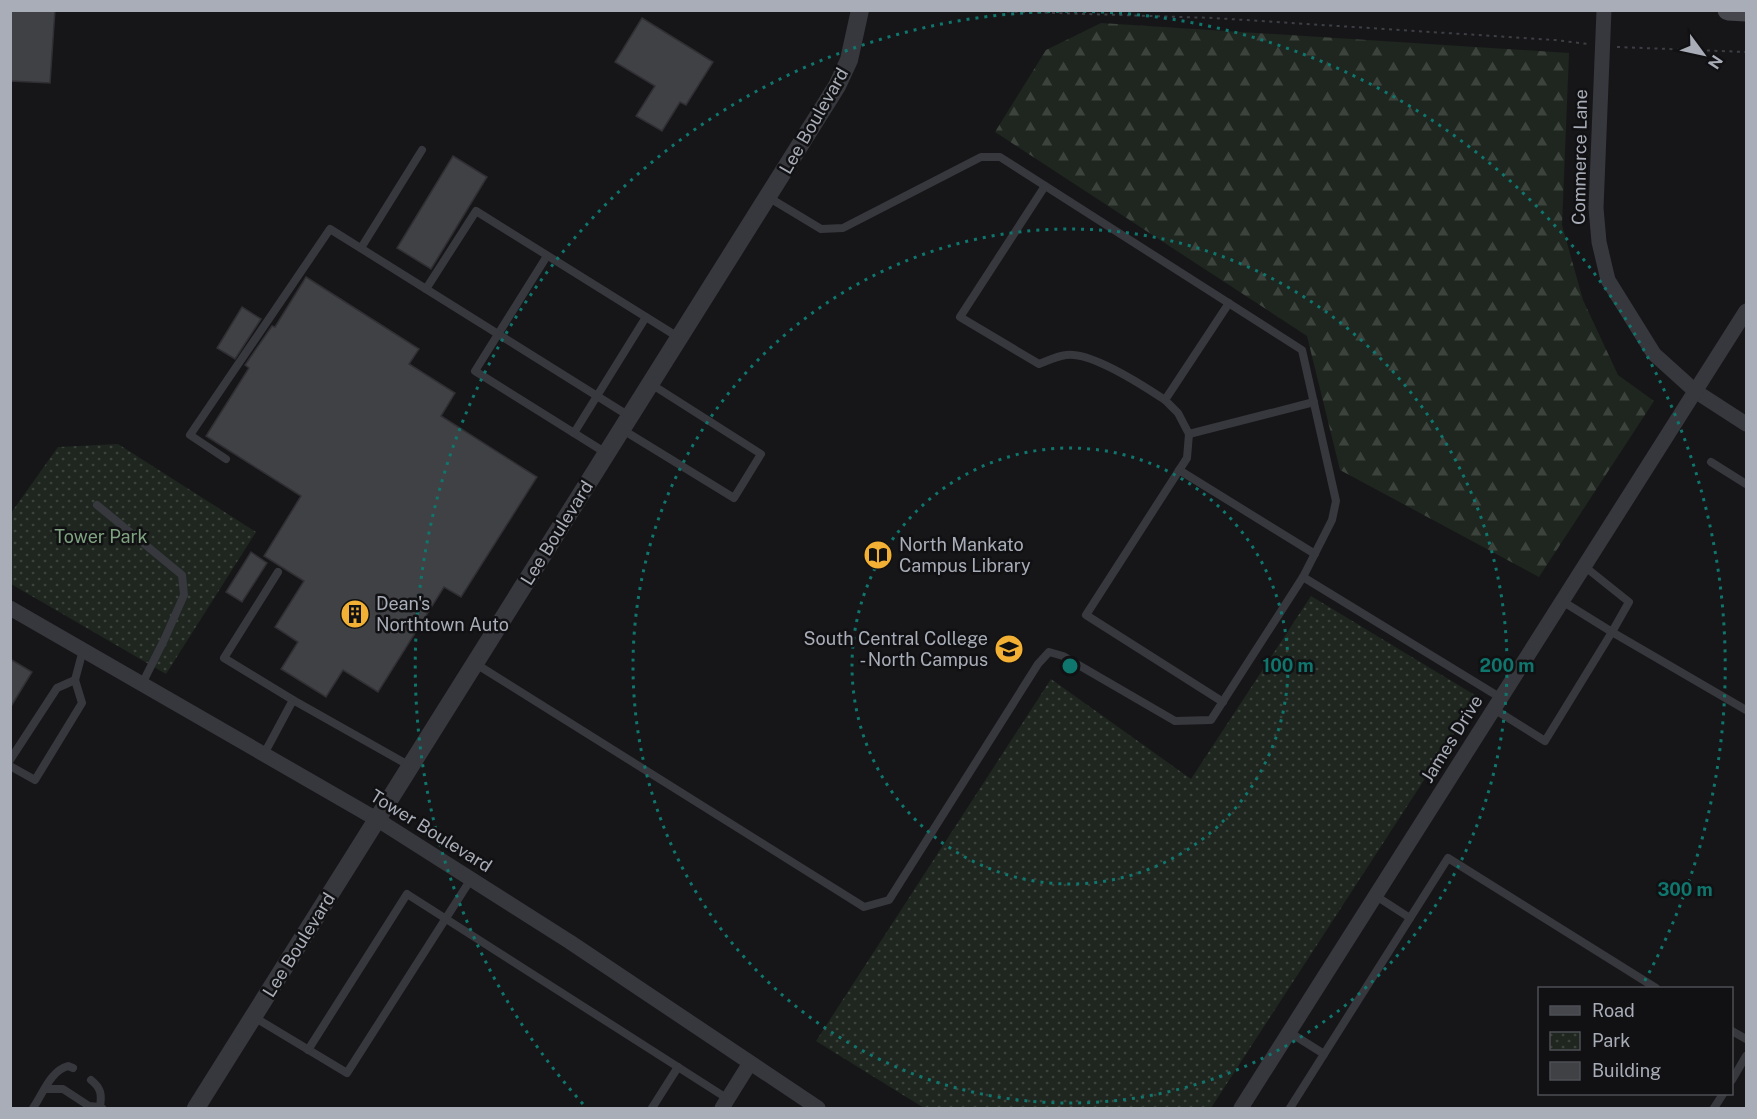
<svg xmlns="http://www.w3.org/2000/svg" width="1757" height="1119" viewBox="0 0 1757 1119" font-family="'Public Sans',sans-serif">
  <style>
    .forest { fill: url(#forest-firs) }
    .park { fill: url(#park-dots) }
    .building { fill: #404145; stroke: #303034; stroke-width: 1.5 }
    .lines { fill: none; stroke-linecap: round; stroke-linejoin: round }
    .path { stroke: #3d3f44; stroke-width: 2; stroke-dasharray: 3 4.5; stroke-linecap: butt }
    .service { stroke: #37383d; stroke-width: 8 }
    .minor { stroke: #37383d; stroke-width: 15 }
    .tertiary { stroke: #37383d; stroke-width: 18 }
    .secondary { stroke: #45474d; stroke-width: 21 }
    .ring { fill: none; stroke: #0f766e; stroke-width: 3; stroke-dasharray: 3 6 }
    .labels { text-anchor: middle; stroke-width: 5; stroke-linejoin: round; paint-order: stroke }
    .street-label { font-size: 18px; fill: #a8adb8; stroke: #111113 }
    .park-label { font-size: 18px; fill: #7fa381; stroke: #111113 }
    .poi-label { font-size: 18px; fill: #a8adb8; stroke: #111113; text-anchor: start }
    .centre { fill: #0f766e; stroke: #111113; stroke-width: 3 }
    .ring-label { font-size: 18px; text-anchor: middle; font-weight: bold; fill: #0f766e; stroke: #111113; stroke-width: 5; stroke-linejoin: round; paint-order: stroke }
  </style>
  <defs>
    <pattern id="forest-firs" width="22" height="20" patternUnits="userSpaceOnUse" patternTransform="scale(1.5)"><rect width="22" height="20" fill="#1e261f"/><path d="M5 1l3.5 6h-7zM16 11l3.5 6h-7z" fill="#3c433d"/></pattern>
    <pattern id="park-dots" width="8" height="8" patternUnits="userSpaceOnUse" patternTransform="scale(1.5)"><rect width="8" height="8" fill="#1e261f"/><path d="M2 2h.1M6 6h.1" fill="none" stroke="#3c433d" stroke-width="1.8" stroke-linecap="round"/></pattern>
  </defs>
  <rect width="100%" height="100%" fill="#161618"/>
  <polygon class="forest" points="1101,23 1569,53 1562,225 1583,300 1618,375 1654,401 1539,577 1340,470 1307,336 995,132 1046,50"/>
  <g class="park">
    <polygon points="118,444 256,532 166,674 11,584 11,513 58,447"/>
    <polygon points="1311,596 1478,697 1211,1108 924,1108 816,1041 1051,679 1191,779"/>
  </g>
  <g class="building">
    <polygon points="10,10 55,10 50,83 10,81"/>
    <polygon points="642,18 713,62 686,105 680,102 662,131 636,116 655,86 615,62"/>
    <polygon points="453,156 487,177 431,269 397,248"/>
    <polygon points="306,277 419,349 409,364 455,393 441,416 537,477 461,597 444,587 378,692 343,670 326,697 281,669 298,642 275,627 304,581 264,556 301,496 206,436 249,368 245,365 272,326 275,327"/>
    <polygon points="242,307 261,319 235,359 217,348"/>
    <polygon points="251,552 267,563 242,602 226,592"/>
    <polygon points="10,659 32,672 10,708"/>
  </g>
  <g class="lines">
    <g class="path">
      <polyline points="962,10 1214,18 1555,40 1588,44"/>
      <polyline points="1617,47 1746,52"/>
    </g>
    <g class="service">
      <path d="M1045,186L960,317L1039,364C1047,361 1057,356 1066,355C1091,351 1144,386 1165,400L1229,303"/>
      <polyline points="361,248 422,150"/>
      <polyline points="547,256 475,371 606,453"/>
      <polyline points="1165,400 1178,413 1189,434 1314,402"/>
      <polyline points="629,416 426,289 476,211 678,337"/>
      <polyline points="623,430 734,498 761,454 651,384"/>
      <polyline points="574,433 646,317"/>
      <polyline points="1189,434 1187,458 1086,615 1223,702"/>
      <polyline points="226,459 190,435 330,229 426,289"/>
      <polyline points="1711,462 1746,484"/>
      <polyline points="1179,470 1315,554"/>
      <polyline points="97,505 182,575 184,595 165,638 142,684"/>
      <polyline points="278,572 224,658 293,700"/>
      <polyline points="1303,577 1501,698"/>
      <polyline points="1562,601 1612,632 1629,602 1584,566"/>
      <polyline points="476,664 864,907 889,900 1038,664 1049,652 1063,656 1175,721 1211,720 1303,577 1332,520 1336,501 1302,350 1000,157 981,157 843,228 821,229 768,197"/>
      <polyline points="1494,709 1545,741 1612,632 1746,710"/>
      <polyline points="264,754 293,700 410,766"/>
      <polyline points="10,760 57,688 75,680"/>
      <polyline points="10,766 35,780 82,703 75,680 83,650"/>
      <polyline points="1376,896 1410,918"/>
      <polyline points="254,1017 347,1073 471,879"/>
      <polyline points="1732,1031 1746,1039"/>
      <polyline points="1289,1032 1324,1054"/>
      <polyline points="308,1050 407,894 728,1099"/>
      <path d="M91,1080C101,1088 102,1094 100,1107L102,1108"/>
      <polyline points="1732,1080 1746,1056"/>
      <polyline points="46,1089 63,1089 89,1106 100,1107"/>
      <path d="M33,1108C43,1094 50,1071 68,1066L73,1068"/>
      <polyline points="652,1108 678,1067"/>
      <polyline points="1290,1108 1448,858 1656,988"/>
      <polyline points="1714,1108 1723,1094"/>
    </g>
    <g class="minor">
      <polyline points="1604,10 1596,208 1599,242 1608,280 1654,354 1695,391 1746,424"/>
      <polyline points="10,608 378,820 570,942 818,1108"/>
      <polyline points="722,1108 750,1063"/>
      <polyline points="1241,1108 1746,311"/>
    </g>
    <polyline class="tertiary" points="196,1108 837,86 849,60 860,10"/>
    <polyline class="secondary" points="1728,10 1746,11"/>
  </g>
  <g class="ring">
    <circle cx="1070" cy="666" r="218"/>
    <circle cx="1070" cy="666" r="437"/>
    <path d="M583 1104A655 655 0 1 1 1643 984"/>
  </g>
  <defs>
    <g id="library-disc" transform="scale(1.5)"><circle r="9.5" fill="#f2b134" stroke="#111113"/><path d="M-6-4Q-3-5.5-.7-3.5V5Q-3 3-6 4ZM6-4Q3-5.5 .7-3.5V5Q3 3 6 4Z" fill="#111"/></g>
    <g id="building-disc" transform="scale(1.5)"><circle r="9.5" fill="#f2b134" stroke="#111113"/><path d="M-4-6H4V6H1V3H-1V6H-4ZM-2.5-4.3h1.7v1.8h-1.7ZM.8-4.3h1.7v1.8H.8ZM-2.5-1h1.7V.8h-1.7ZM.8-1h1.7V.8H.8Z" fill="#111"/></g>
    <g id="university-disc" transform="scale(1.5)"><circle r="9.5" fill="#f2b134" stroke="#111113"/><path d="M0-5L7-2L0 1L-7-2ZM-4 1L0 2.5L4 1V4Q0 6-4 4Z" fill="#111"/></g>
  </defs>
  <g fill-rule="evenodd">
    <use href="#library-disc" x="878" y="555"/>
    <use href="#building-disc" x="355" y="614"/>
    <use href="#university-disc" x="1009" y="649"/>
  </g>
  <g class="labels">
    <g class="street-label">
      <text transform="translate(814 121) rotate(-60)" y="6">Lee Boulevard</text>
      <text transform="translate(1580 157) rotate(-89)" y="6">Commerce Lane</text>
      <text transform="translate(557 533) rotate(-58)" y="6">Lee Boulevard</text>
      <text transform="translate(1452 739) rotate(-58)" y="6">James Drive</text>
      <text transform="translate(431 831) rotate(32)" y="6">Tower Boulevard</text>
      <text transform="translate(299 945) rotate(-58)" y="6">Lee Boulevard</text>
    </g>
    <g class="park-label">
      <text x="101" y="543">Tower Park</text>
    </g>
    <g class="poi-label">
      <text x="899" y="551">North Mankato<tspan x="899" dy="21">Campus Library</tspan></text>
      <text x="376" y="610">Dean's<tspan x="376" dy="21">Northtown Auto</tspan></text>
      <text x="988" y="645" text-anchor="end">South Central College<tspan x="988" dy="21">- North Campus</tspan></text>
    </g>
  </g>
  <circle cx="1070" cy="666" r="9" class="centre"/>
  <g class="ring-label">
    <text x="1288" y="672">100 m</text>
    <text x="1507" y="672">200 m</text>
    <text x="1685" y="896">300 m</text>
  </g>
  <rect width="1757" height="1119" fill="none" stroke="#a8adb8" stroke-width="24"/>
  <rect x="1538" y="987" width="195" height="108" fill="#111113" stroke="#4d4f55" stroke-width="1.5"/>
  <rect x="1550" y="1006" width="30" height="9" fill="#45474d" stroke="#4d4f55" stroke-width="1.5"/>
  <text x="1592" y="1017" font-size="18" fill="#a8adb8">Road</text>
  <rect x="1550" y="1032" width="30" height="18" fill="url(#park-dots)" stroke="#4d4f55" stroke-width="1.5"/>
  <text x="1592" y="1047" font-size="18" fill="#a8adb8">Park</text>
  <rect x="1550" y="1062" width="30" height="18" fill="#404145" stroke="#4d4f55" stroke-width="1.5"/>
  <text x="1592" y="1077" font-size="18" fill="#a8adb8">Building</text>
  <g transform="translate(1703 54) rotate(123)" stroke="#111113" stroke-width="4.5" paint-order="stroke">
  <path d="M0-4.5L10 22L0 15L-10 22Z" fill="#a8adb8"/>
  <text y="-9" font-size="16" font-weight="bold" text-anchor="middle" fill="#a8adb8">N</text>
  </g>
</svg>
